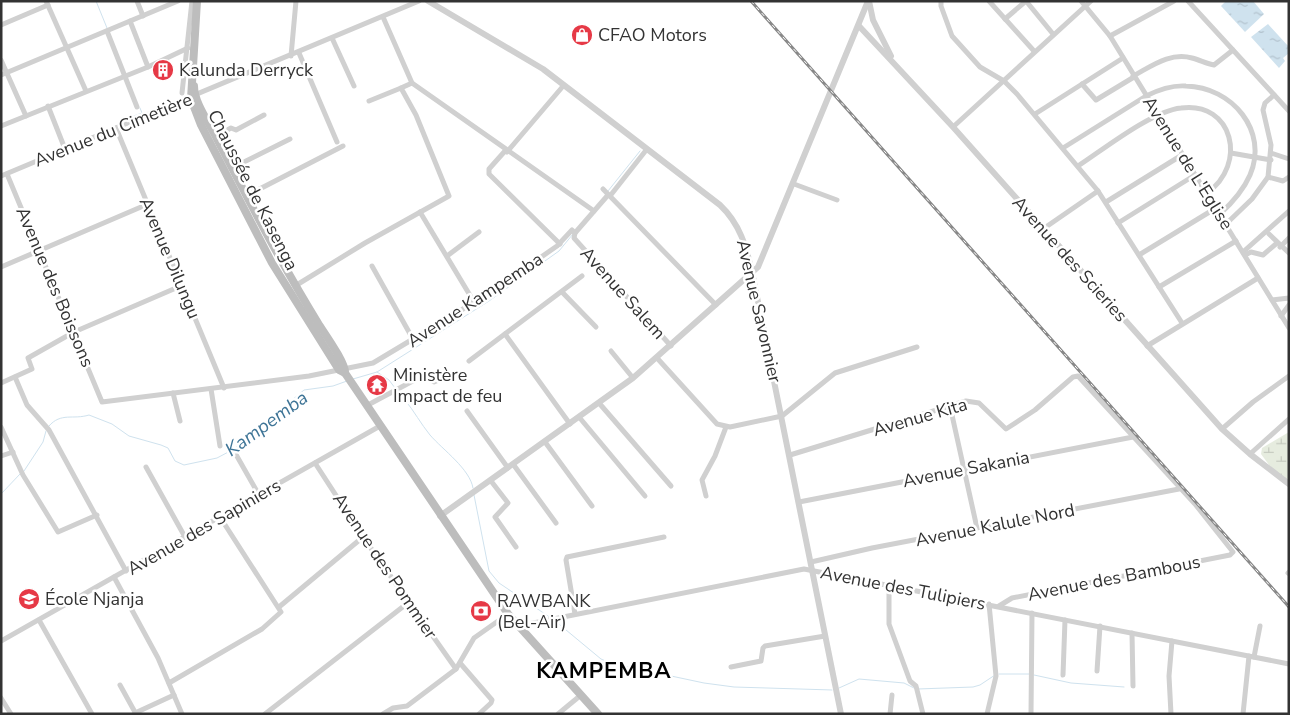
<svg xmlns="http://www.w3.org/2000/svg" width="1290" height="715" viewBox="0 0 1290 715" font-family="'Nunito Sans',sans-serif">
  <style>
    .wetland { fill: url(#wetland-marsh) }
    .water { fill: url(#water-ripples) }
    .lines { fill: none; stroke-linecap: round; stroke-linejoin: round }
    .stream { stroke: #cfe2ee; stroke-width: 1 }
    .minor { stroke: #d0d0d0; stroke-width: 5 }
    .tertiary { stroke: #d0d0d0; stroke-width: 6 }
    .secondary { stroke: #bdbdbd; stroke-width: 8 }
    .rail-casing { stroke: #888; stroke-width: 3 }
    .rail { stroke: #fff; stroke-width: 1; stroke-dasharray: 4; stroke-linecap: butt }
    .labels { text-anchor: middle; stroke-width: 5; stroke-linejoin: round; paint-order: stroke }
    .poi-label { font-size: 18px; fill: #333; stroke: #fff; text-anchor: start }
    .street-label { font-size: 18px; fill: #333; stroke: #fff }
    .water-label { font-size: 19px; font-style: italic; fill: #3f7597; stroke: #fff }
    .district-label { font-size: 22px; font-weight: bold; letter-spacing: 1px; fill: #000; stroke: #fff }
  </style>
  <defs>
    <pattern id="wetland-marsh" width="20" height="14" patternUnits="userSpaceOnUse" patternTransform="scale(1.25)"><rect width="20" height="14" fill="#e6ecdf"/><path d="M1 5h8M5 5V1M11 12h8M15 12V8" fill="none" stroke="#c6cbc0"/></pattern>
    <pattern id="water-ripples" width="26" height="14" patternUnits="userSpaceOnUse" patternTransform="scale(1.25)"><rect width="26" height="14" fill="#cfe2ee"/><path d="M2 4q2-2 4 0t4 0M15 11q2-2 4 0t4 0" fill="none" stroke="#b2c2cd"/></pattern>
  </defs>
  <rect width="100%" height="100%" fill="#fff"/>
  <polygon class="wetland" points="1289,432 1289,481 1272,469 1261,454 1262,448"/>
  <g class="water">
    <polygon points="1226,1 1253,1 1264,14 1245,32 1221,6"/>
    <polygon points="1268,24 1289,47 1289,53 1283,58 1285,61 1279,68 1251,37"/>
  </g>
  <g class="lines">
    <g class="stream">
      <polyline points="96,1 107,28"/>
      <polyline points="131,117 142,113 140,108"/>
      <polyline points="608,191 640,151"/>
      <polyline points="377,372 389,380 395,388"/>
      <polyline points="353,379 377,372 489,301 559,251 573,234"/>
      <path d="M397,392L400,398L405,400C414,411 421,424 430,435C443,450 470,469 473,488"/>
      <path d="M49,426C61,412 73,420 89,415L112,424L129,436L161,445L168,448L175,461L184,465L217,458L234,449L304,390L333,386L347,381"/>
      <polyline points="24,471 43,442 46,431"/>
      <polyline points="1,494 21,473"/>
      <polyline points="474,495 489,571 499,583 551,618"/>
      <polyline points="554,620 601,659 610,663 704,683 734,687 832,690"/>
      <polyline points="999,674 1030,674"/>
      <polyline points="1034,675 1071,683 1124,687"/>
      <polyline points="839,688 859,679 904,683 914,688"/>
      <polyline points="918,689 973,687 980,685 995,675"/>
    </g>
    <g class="minor">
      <polyline points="46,1 86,91"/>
      <polyline points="137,1 143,16"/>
      <polyline points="941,1 941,6 952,36 980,67 1004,81 1017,94 1098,191 1182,323"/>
      <polyline points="989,1 1034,51"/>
      <polyline points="1026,1 1053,34"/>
      <polyline points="1081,1 1110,36 1289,328"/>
      <polyline points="1188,1 1289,111"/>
      <polyline points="383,17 412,83 594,211"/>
      <polyline points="1005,19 1026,1"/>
      <polyline points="130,21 148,67"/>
      <polyline points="1,25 48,5"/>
      <polyline points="107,31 137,107"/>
      <polyline points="1110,36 1174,1"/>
      <polyline points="332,38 354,86"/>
      <polyline points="299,53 337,142"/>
      <polyline points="291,56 296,1"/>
      <polyline points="1,60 26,116"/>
      <polyline points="1,75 178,1"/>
      <path d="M1133,76C1152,66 1170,52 1192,58C1200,60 1207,64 1214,65L1233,50"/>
      <polyline points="1082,84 1096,100 1134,77"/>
      <polyline points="182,93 192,1"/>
      <polyline points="369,101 401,88"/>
      <polyline points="48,106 65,149"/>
      <polyline points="1035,114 1123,58"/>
      <polyline points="1,126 148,67 188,48"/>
      <polyline points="953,127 1091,1"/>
      <polyline points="116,128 224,388"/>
      <polyline points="216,136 231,128 236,130 264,115"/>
      <path d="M1063,148L1146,96C1158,90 1172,85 1186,86C1232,87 1269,131 1250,175C1243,191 1232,203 1220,214"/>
      <polyline points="505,151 489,169 489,174 560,244"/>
      <polyline points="507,152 564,85"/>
      <polyline points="1231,153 1271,160"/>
      <polyline points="1271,153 1289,159"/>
      <path d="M1078,166C1104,149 1152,111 1181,108C1233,101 1248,164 1207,193"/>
      <polyline points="232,168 290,139"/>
      <polyline points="7,174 102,402 309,376 373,363 488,294 557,246 572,230 575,233"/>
      <polyline points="1,176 419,1"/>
      <polyline points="1268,177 1283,181 1289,177"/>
      <polyline points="794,184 837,200"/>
      <polyline points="603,189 716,305"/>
      <polyline points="608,195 575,233 574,238 671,346"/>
      <polyline points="246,196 343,146"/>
      <polyline points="610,196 647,149"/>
      <polyline points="1106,202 1182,155"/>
      <polyline points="420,212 474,302"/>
      <polyline points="1118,223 1195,175"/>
      <polyline points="1226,224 1252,199 1268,177 1271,145 1263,110 1265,103 1274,95"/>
      <polyline points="1043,229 1098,191"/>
      <polyline points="1269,234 1289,253"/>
      <polyline points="1280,247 1289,238"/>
      <polyline points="1243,252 1289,211"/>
      <polyline points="1139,255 1216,208"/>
      <polyline points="1245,255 1251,252 1263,255 1277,243"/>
      <polyline points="447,256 479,232"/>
      <polyline points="372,266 414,341"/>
      <polyline points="1,267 148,204"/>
      <polyline points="295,286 365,243 449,196 416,115 401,88 412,83"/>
      <polyline points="1159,287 1236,241"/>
      <polyline points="562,292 596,327"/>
      <polyline points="1272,300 1289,298"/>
      <polyline points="1281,316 1289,305"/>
      <polyline points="505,334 570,424"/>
      <polyline points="1147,346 1258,278"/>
      <polyline points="611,351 633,378"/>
      <polyline points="657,358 717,424 730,427 782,416 835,373 917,347"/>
      <polyline points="469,361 582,276"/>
      <polyline points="15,377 27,405 49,430 126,571"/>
      <polyline points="1,383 32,369 28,358 74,332 183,285"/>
      <polyline points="211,389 220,446"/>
      <polyline points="173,393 180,421"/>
      <polyline points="599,403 671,486"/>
      <polyline points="366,406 424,375 434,382 453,374"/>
      <polyline points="950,406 977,528"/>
      <polyline points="467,411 508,468"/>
      <polyline points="579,417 645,496"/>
      <polyline points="1,427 23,475 58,532 97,515"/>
      <polyline points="1222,429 1253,402 1289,376"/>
      <polyline points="545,442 592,506"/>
      <polyline points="234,451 259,495"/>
      <polyline points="1250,454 1289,419"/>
      <polyline points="790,455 966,401 979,403 1006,429 1035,410 1073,377 1078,376 1195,504 1233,552 1230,555 1012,598 999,606"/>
      <polyline points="1,456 13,452"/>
      <polyline points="315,463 363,537 456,669"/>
      <polyline points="513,464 556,523"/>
      <polyline points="146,467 185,537"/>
      <polyline points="491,481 508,503 495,517 516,547"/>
      <polyline points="706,496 702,480 715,456 726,427"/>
      <polyline points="799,502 1133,437"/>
      <polyline points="811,562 872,548 1179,489"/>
      <polyline points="1288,573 1289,572"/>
      <polyline points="114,577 158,658 182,714"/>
      <polyline points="889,585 889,624 910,681 916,686 923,714"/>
      <polyline points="279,607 363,537"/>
      <polyline points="575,614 566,560 567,557 664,537"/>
      <polyline points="39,620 92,714"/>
      <polyline points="518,626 804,569 1289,664"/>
      <polyline points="1132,633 1133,686"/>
      <polyline points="1,641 380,426"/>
      <polyline points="1254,657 1260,626"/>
      <polyline points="460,663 492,700 491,703 479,714"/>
      <polyline points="731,667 761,661 763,648 765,646 825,636"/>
      <polyline points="1097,671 1100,626"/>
      <polyline points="1063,675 1065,620"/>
      <polyline points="169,683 262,629 281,612 220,517"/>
      <polyline points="120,685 136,714"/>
      <polyline points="1,698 11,714"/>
      <polyline points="135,713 174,695"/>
      <polyline points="265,714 409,602"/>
      <polyline points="383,714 393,708 407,706 456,669 474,638 508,614"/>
      <polyline points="558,714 581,695"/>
      <polyline points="890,714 892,695"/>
      <polyline points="987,714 996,676 989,604"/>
      <polyline points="1031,714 1032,613"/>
      <polyline points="1171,714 1169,676 1172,641"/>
      <polyline points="1243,714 1249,656"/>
    </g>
    <g class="tertiary">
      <path d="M428,1L543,69L720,205C740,224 746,246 752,272L841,714"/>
      <polyline points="869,1 873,20 891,56"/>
      <polyline points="859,26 953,127 1222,429 1250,454 1289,484"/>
      <polyline points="440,516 633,378 758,267 868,1"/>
    </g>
    <g class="secondary">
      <polyline points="197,1 191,99 201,125 272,263 339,370 345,373 508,614 598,714"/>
      <path d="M194,86C194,103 210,124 217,139C249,201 281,263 318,323C324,333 346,363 345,373"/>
    </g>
    <g class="rail-casing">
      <polyline id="rail" points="751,1 1289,607"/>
    </g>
    <use href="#rail" class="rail"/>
  </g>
  <defs>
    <g id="shop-disc" transform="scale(1.125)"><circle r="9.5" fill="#e63946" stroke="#fff"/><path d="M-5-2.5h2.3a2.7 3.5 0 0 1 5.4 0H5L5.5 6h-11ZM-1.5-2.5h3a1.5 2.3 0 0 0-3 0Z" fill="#fff"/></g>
    <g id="building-disc" transform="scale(1.125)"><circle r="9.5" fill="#e63946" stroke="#fff"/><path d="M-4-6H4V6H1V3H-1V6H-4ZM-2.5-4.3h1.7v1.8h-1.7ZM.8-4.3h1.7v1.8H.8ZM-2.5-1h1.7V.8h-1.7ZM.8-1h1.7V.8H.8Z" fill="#fff"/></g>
    <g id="temple-disc" transform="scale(1.125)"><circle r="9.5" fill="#e63946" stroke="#fff"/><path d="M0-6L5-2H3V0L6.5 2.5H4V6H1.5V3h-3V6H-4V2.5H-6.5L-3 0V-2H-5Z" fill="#fff"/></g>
    <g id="school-disc" transform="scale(1.125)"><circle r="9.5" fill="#e63946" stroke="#fff"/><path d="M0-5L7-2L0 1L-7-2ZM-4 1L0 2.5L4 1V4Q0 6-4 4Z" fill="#fff"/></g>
    <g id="bank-disc" transform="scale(1.125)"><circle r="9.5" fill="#e63946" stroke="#fff"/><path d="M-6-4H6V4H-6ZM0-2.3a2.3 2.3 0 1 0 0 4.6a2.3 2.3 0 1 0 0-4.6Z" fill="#fff"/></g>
  </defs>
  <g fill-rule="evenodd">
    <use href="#shop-disc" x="582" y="35"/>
    <use href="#building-disc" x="163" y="70"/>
    <use href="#temple-disc" x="377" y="385"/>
    <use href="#school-disc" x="29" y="599"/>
    <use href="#bank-disc" x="481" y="611"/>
  </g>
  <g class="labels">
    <g class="poi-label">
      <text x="598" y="41">CFAO Motors</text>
      <text x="179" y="76">Kalunda Derryck</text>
      <text x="393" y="381">Ministère<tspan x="393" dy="21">Impact de feu</tspan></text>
      <text x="45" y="605">École Njanja</text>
      <text x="497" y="607">RAWBANK<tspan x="497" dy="21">(Bel-Air)</tspan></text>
    </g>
    <g class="street-label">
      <text transform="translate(113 130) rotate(-22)" y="6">Avenue du Cimetière</text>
      <text transform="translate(1188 163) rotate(58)" y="6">Avenue de L'Eglise</text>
      <text transform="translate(253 190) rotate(63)" y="6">Chaussée de Kasenga</text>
      <text transform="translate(170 258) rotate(67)" y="6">Avenue Dilungu</text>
      <text transform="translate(1070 259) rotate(48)" y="6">Avenue des Scieries</text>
      <text transform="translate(55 287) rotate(67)" y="6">Avenue des Boissons</text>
      <text transform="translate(623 293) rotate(48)" y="6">Avenue Salem</text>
      <text transform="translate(475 300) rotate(-33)" y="6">Avenue Kampemba</text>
      <text transform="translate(759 311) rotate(77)" y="6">Avenue Savonnier</text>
      <text transform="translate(920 417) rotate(-16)" y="6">Avenue Kita</text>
      <text transform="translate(966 469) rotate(-11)" y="6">Avenue Sakania</text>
      <text transform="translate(995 525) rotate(-11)" y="6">Avenue Kalule Nord</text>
      <text transform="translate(204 527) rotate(-30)" y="6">Avenue des Sapiniers</text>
      <text transform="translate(385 566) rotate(56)" y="6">Avenue des Pommier</text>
      <text transform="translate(1114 578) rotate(-11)" y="6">Avenue des Bambous</text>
      <text transform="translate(903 588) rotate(11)" y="6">Avenue des Tulipiers</text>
    </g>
    <g class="water-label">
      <text transform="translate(266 423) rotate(-36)" y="7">Kampemba</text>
    </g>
    <g class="district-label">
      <text x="604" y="678">KAMPEMBA</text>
    </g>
  </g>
  <rect width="1290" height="715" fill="none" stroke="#333333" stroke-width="5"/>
</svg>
